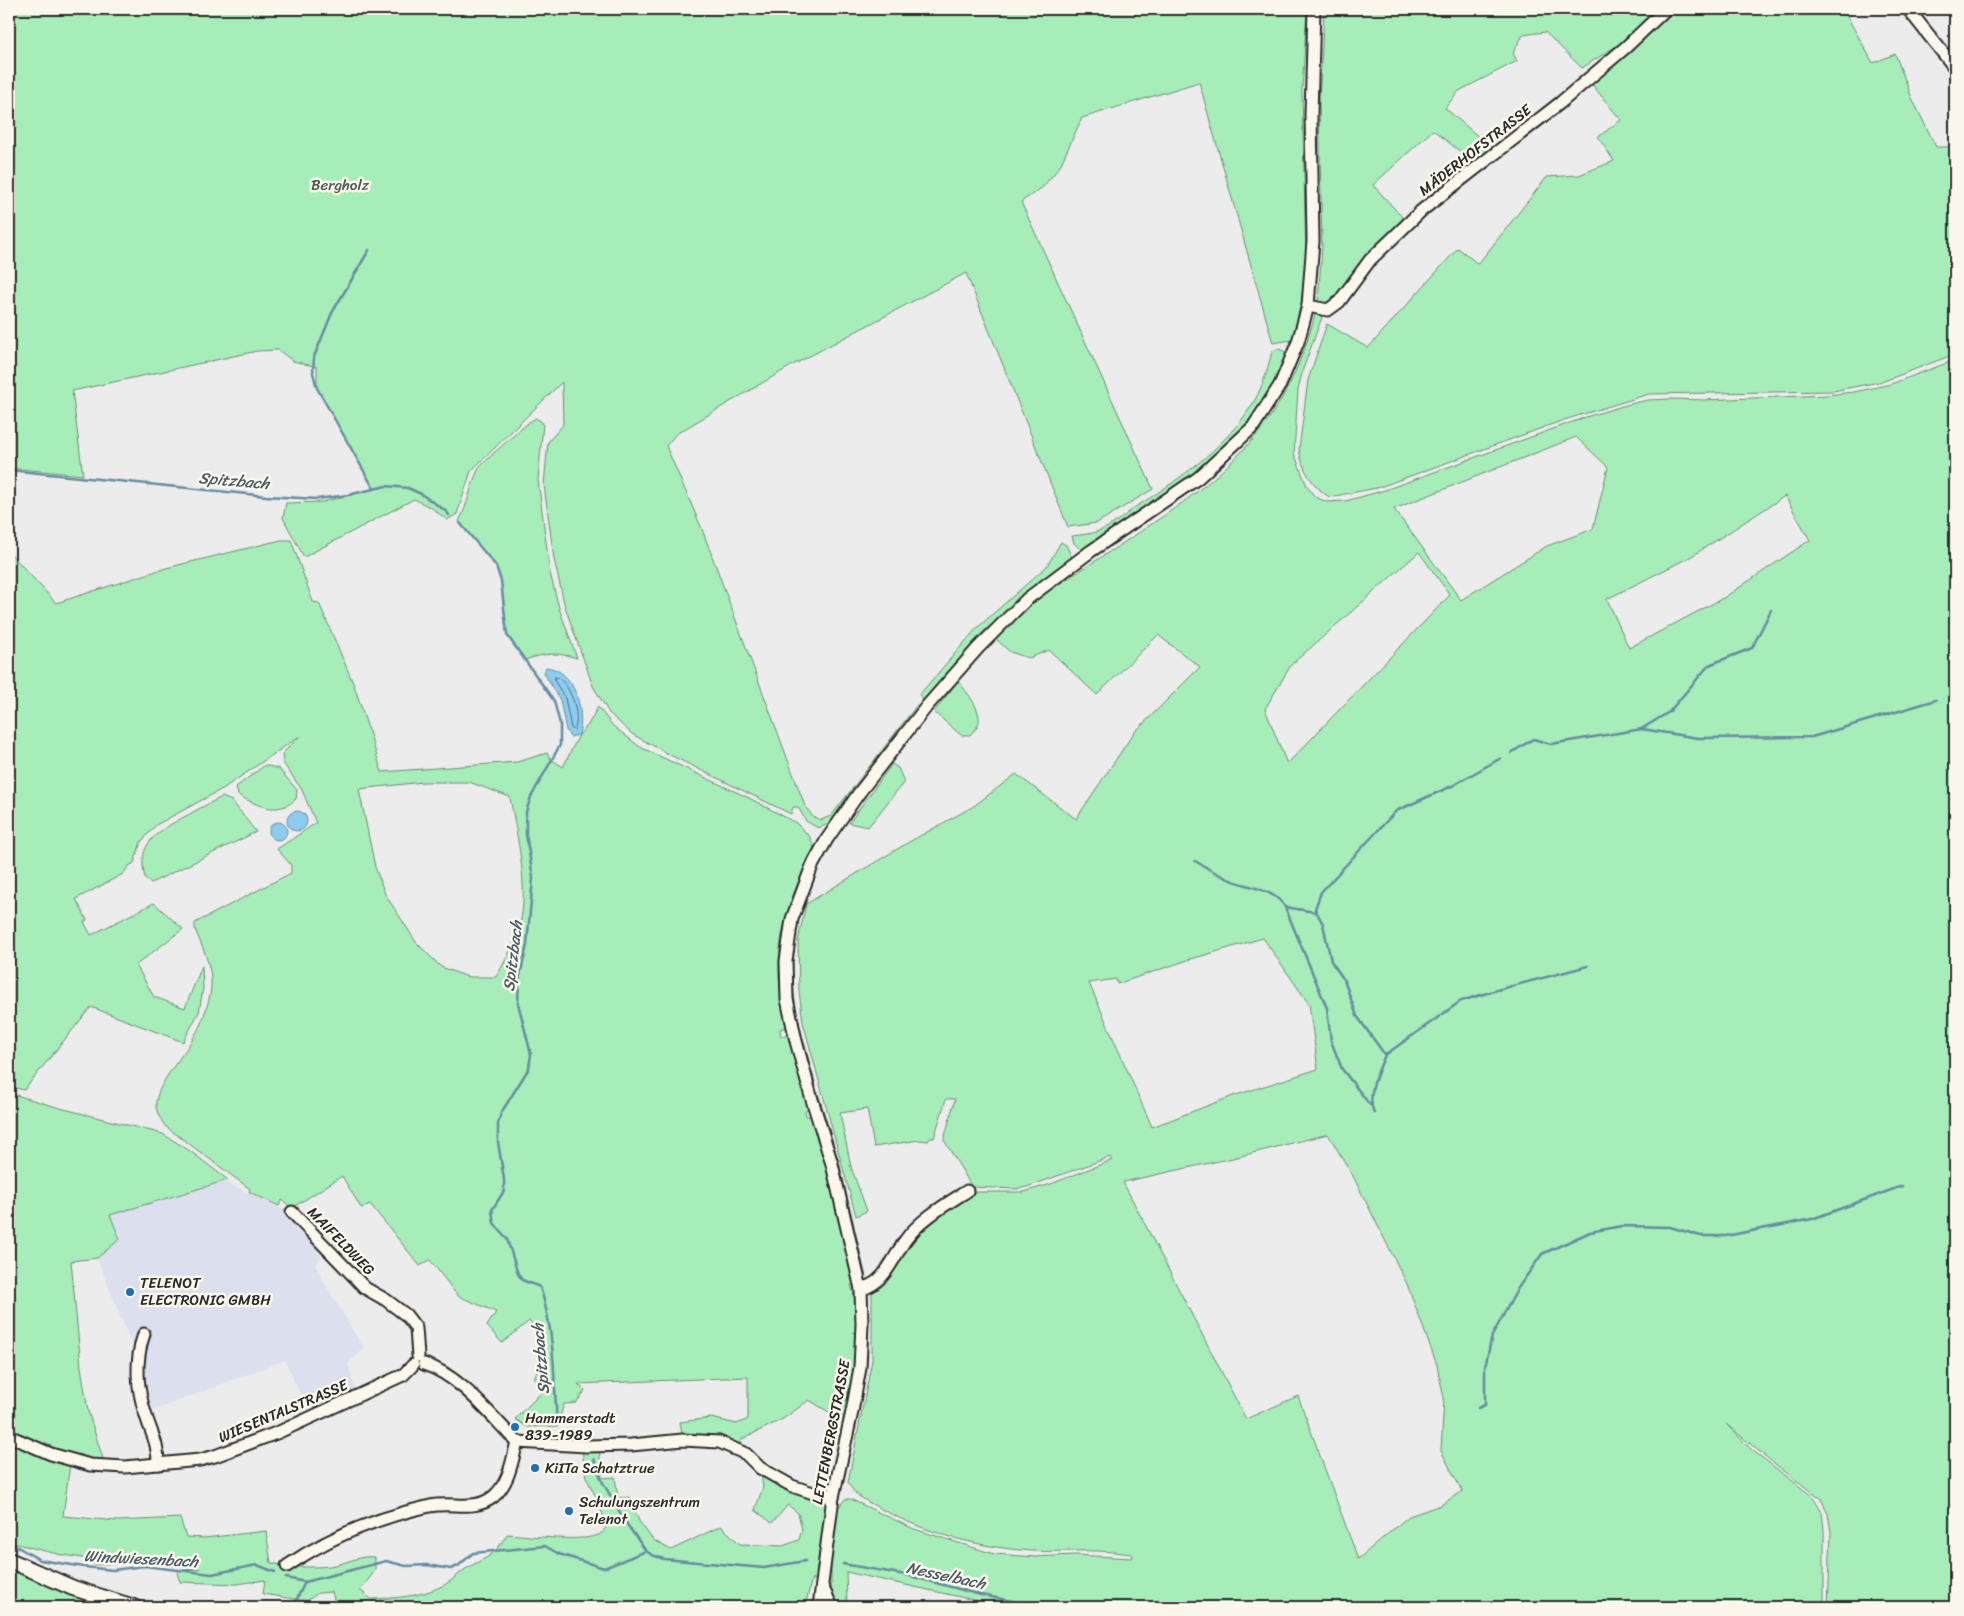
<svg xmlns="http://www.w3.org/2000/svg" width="1964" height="1616" viewBox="0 0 1964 1616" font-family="Sriracha,sans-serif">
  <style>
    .built { fill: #dbdfee }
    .green { fill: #a7edb9; stroke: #698c72; fill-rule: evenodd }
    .water { fill: #8dccee; stroke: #668ca0 }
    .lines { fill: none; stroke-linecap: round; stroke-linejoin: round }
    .shore { stroke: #526b79; stroke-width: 1 }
    .stream { stroke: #668ca0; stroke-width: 2.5 }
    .minor-casing { stroke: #2b2b2b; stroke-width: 15 }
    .major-casing { stroke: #2b2b2b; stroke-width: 18 }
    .minor { stroke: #fbf7ec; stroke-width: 11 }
    .major { stroke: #fbf7ec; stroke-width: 14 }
    .poi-dot { fill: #1f6fb2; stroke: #fbf7ec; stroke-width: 2 }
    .labels { text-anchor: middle; stroke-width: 5; stroke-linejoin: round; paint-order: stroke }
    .street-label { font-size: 15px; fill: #2b2b2b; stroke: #fbf7ec }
    .park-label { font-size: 15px; fill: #4a5c4e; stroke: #fbf7ec }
    .poi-label { font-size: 15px; fill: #2b2b2b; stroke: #fbf7ec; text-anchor: start }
    .water-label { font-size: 16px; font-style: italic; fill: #485b66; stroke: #fbf7ec }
  </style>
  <rect width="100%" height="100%" fill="#ececed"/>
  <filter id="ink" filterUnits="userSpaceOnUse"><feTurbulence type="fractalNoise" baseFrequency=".02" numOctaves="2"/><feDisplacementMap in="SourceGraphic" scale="10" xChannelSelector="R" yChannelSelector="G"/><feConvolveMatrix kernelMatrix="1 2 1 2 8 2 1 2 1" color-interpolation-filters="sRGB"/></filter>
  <g filter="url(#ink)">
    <polygon class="built" points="225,1182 291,1213 327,1250 315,1264 326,1286 364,1349 348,1363 356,1394 310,1416 285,1360 146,1413 139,1350 129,1338 97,1258 120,1239 109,1215"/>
    <g class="green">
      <polygon points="9,9 1307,9 1302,90 1306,260 1301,303 1292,340 1273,343 1199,82 1082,118 1060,166 1043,187 1021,202 1153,489 1097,523 1068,527 966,273 791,366 676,434 666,446 702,529 805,806 813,817 821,820 831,816 917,705 920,706 829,824 818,828 806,821 798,807 793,807 791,814 670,755 632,734 609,713 593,686 565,607 554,559 544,485 548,442 563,425 562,382 471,471 457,514 447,520 432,508 414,499 304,557 283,518 286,503 322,502 374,489 317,388 317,367 293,361 278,350 257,351 72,391 83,475 9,468"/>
      <polygon points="1324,9 1658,9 1624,41 1582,68 1545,32 1523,35 1513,53 1517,61 1459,91 1445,108 1495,151 1476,164 1433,130 1373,185 1404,219 1392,229 1337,297 1329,303 1319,304 1318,301 1322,247 1319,102"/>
      <path d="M1670,9H1705L1708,13L1713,9H1843L1873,63L1895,54L1912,98L1936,147H1948L1955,142V354L1884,381L1833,391L1649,394L1564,420L1377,488L1329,497C1312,485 1302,470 1299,449L1308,380L1327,324L1368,348L1458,248L1478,264L1547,177L1579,175L1614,161L1598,137L1621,120L1590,82Z"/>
      <path d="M1316,311L1321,312L1322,317L1303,369L1298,390L1294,453L1307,486L1315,497L1327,502L1346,501L1385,490L1589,416L1626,405L1648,400L1671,399L1705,400L1827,395L1854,392L1891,384L1955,360V1607H1828L1831,1532L1828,1513L1821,1499L1771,1461L1726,1424L1752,1450L1812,1496L1822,1512L1824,1530V1607H1006L846,1572L847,1601L850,1607L837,1606L831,1592V1566L838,1508L845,1499H850L914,1529L994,1554L1035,1557L1075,1555L1131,1558L1133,1556L1132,1554C1121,1553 1109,1551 1098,1551C1073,1550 1047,1553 1021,1550C974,1546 925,1532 883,1510C869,1502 854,1497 848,1482L872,1360V1293L897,1261L913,1234L950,1205L972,1192H1024L1051,1184L1112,1160L1110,1157L1027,1187L1016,1189L972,1187L944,1140L955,1099H946L934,1138H930L928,1141L919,1140L874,1147L867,1109L840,1113L851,1167L867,1211L856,1216L803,1022L799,991L798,941L806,904L909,842L974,806L1016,774L1076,819L1133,734L1200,667L1158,635L1097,695L1049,650L1029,658L1010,652L996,639C1005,630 1013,620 1022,611C1045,590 1075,575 1100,558C1207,488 1283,443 1316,311ZM1576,437L1608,467L1593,529L1547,546L1461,600L1394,509ZM1785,496L1810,540L1725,597L1629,648L1607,599L1692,556ZM1419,552L1450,595L1287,764L1265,709L1291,665ZM1263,938L1309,1004L1318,1069L1233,1096L1152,1127L1089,983L1116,979L1117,984L1188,960ZM1328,1134L1353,1176L1407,1284L1437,1365L1444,1398L1441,1451L1462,1491L1441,1505L1409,1516L1358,1559L1298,1396L1246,1419L1123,1182L1233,1158Z"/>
      <path d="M1279,349L1288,353C1279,373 1269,392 1257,410C1215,470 1141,511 1082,551L1074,543L1072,536C1081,535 1091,534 1099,531C1111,527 1124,516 1134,508C1177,481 1221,451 1250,408C1262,390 1267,372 1272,351Z"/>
      <path d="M536,418L543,423L538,480L550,573L559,608L577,658C556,652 546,653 525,660L507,635L501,581L496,567L459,521C468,505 470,487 478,470C484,460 518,432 529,422Z"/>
      <path d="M281,540H291L313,602L319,603L354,685L382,772L517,762L547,753L551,759L563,767L579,735L588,725L598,707L613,726L640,747L749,798L796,823L810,837L814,848C792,892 774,938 780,988C782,1001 785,1014 787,1027L780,1029L781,1036H790L809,1106L805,1111L806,1116H812L838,1203L855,1285H851C865,1330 853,1377 845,1422L809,1400L783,1419L742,1439L739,1450L683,1440L680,1422L711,1418L737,1424L748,1419V1377L578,1384L585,1391L576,1403L564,1404L557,1426L527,1427L515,1419L543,1391L534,1379L540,1362L543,1338L529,1321L502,1343L487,1326L496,1312L458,1296L430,1260L420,1266L370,1204L361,1208L342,1176L292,1208L282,1200L279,1206L249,1192L250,1189L165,1126C161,1119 156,1113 156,1105C155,1087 181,1058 191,1042C201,1027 209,1005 211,988C213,967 202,947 195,929V923L291,873V865L277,849L316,823L302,790L283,763L282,754L300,736L224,788L156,825L141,842L134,863L129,866L123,874L76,899L87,920L84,922L91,935L154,903L183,929L136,965L154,997L185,1008L202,966L203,988L199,1012L183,1042L91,1007L24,1090L12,1087V1082L9,1080V552L56,603L166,568ZM423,782H469L510,797C517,837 529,885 520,924C515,943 506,960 496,977H468L441,967L416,942L385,894L375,867L359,789Z"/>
      <polygon points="1061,542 1066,545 1072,558 1026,594 982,633 924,701 919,695 977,628 1047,566"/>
      <path d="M958,681C966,691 984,712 978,725C977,729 972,732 970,735H961L934,712Z"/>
      <path d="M889,764C835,837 784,897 794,994C798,1025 808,1056 816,1086L814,1087C806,1057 796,1026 792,995C781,901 834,832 889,764Z"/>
      <polygon points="892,764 898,768 904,782 868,827 849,823"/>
      <path d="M265,765L279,769L297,790L296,799C277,816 258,806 238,795L236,787Z"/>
      <path d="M222,797L232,801L256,832L151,883L145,878C136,843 157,832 184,817C197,810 209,803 222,797Z"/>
      <polygon points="9,1093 60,1108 163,1134 190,1151 228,1180 110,1215 120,1239 97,1258 71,1261 81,1367 88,1411 104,1462 85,1459 9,1431"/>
      <polygon points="816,1093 818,1093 839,1162 866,1277 864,1277 837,1163"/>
      <polygon points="868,1297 868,1348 866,1374 843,1483 842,1482 866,1298"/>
      <path d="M9,1441L70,1464L63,1516L117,1521L180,1518L186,1537L204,1538L266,1531L271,1563C290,1567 310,1568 330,1566C346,1564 358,1555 375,1557V1571L360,1590L371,1599C395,1598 420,1597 442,1586C451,1582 459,1573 467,1568C488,1556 494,1557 507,1534C526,1535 588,1544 602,1533C603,1532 606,1528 606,1526L599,1503L586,1477L582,1449L599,1448L602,1478L615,1477L618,1498L629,1497L639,1521L653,1540L671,1550L721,1526L740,1544L783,1546L799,1540L802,1529L798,1513L788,1505L772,1523L755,1510L763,1487L760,1468L833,1497L821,1584L812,1578L806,1603L803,1607H329L335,1603L332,1592L318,1593L307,1601L263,1594L265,1580L237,1584L180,1582L176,1570L200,1569L147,1563H116L95,1565L82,1558L57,1554L9,1542Z"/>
      <polygon points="9,1565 116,1607 36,1607 9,1603"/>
    </g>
    <g class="water">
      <path d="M546,667C575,670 585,710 579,735L570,737L566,730L560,700L544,673Z"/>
      <circle cx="297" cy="821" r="10"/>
      <circle cx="278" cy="831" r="9"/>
    </g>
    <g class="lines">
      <path class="shore" d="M555,677C569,679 582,717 574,730L571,728L565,698L554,680Z"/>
      <g class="stream">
        <polyline points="369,250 332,313 314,357 313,373 317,388 374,489"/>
        <polyline points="9,470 266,496 317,499 348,495 386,486 408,488 421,494 446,511 449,515"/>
        <path d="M460,523L496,566L501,581L507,635L554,701L560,724V745L531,797L526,812V834L533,878L527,945L519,980L518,1003L531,1054L529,1068L501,1113L498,1124V1142L504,1179V1191L492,1210L494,1223L507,1239L518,1274L522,1280L540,1287C555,1332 554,1380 557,1426"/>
        <polyline points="1643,728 1669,712 1709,665 1752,648 1771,610"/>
        <polyline points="1511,753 1533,739 1551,744 1642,729 1698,738 1812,737 1936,700"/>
        <path d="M1195,861C1205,867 1216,873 1226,878C1245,887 1274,888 1285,907L1315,912"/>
        <polyline points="1285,907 1327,1008 1331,1041 1342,1069 1370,1105"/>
        <polyline points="1385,1055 1461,1001 1497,990 1588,966"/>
        <path d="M1374,1113C1366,1095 1378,1072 1385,1055L1357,1016L1344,980L1331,961L1323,924L1315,909L1321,892L1396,811L1452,786L1501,758"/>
        <polyline points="1478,1408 1485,1405 1485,1367 1492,1336 1518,1288 1542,1254 1590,1232 1622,1226 1670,1227 1701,1236 1726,1236 1812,1219 1902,1186"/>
        <polyline points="594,1459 602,1481 626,1523 646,1551 652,1555 664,1559 764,1568 805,1561"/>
        <polyline points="9,1542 40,1560 84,1567 113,1570 144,1566 212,1574 257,1565 275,1572"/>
        <polyline points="843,1564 906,1575 981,1595 1044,1607"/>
        <polyline points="286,1578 305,1582 386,1561 406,1566 427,1565 451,1569 458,1566 473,1553 545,1546 559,1554 604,1568 646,1551"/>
        <polyline points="293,1607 305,1582"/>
      </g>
      <g class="minor-casing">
        <g id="minor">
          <polyline points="1908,9 1955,68"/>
          <polyline points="1308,306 1328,310 1339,302 1370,260 1421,211 1560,103 1626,47 1666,9"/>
          <polyline points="292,1212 365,1288 386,1300 406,1315 416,1328 418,1356"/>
          <path d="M861,1289C883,1285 893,1259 904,1242C919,1220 945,1205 967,1191"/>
          <path d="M144,1334C134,1363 137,1391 147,1419C153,1437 158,1444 158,1464"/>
          <path d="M424,1364C461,1376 490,1415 517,1442L586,1446L631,1445L683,1440L719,1442L746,1454L760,1468L792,1486L819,1495L833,1497"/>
          <polyline points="9,1436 51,1454 90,1465 125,1467 200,1460 215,1456 279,1432 403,1375 413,1365"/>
          <path d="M287,1566C329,1537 380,1517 430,1506C452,1501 474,1512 493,1497C509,1484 512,1461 517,1442"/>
          <polyline points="822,1586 832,1607"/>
          <polyline points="819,1607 833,1497 852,1412 860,1368 862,1324 861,1289 832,1164 810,1093 796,1041 787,999 786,961 792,919 812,866 827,839 859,793 927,706 978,648 1027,599 1091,551 1198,478 1253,427 1280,385 1298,342 1308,306 1313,241 1311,114 1314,9"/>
        </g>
      </g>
      <g class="major-casing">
        <polyline id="major" points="9,1560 73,1588 134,1607"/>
      </g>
      <use href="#minor" class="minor"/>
      <use href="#major" class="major"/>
    </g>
  </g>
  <g class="poi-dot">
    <circle cx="130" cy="1292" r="5"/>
    <circle cx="515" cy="1427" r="5"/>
    <circle cx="535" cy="1468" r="5"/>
    <circle cx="569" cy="1511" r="5"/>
  </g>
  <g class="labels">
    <g class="street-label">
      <text transform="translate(1475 150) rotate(-38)" y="5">MÄDERHOFSTRASSE</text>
      <text transform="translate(341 1241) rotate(46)" y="5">MAIFELDWEG</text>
      <text transform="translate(283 1411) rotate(-23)" y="5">WIESENTALSTRASSE</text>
      <text transform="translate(831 1432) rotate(-79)" y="5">LETTENBERGSTRASSE</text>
    </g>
    <g class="park-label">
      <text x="340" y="190">Bergholz</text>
    </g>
    <g class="poi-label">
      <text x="140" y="1288">TELENOT<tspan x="140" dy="17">ELECTRONIC GMBH</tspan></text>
      <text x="525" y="1423">Hammerstadt<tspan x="525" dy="17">839-1989</tspan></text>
      <text x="545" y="1473">KiITa Schatztrue</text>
      <text x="579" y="1507">Schulungszentrum<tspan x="579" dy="17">Telenot</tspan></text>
    </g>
    <g class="water-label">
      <text transform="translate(234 480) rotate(5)" y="6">Spitzbach</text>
      <text transform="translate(512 956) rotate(-83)" y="6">Spitzbach</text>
      <text transform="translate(540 1359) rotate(-95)" y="6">Spitzbach</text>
      <text transform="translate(141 1558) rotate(3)" y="6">Windwiesenbach</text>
      <text transform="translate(946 1575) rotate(12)" y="6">Nesselbach</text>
    </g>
  </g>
  <rect width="1964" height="1616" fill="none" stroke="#fbf7ec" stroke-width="30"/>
  <rect x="15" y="15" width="1934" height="1586" fill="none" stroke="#2b2b2b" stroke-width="2" filter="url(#ink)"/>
</svg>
